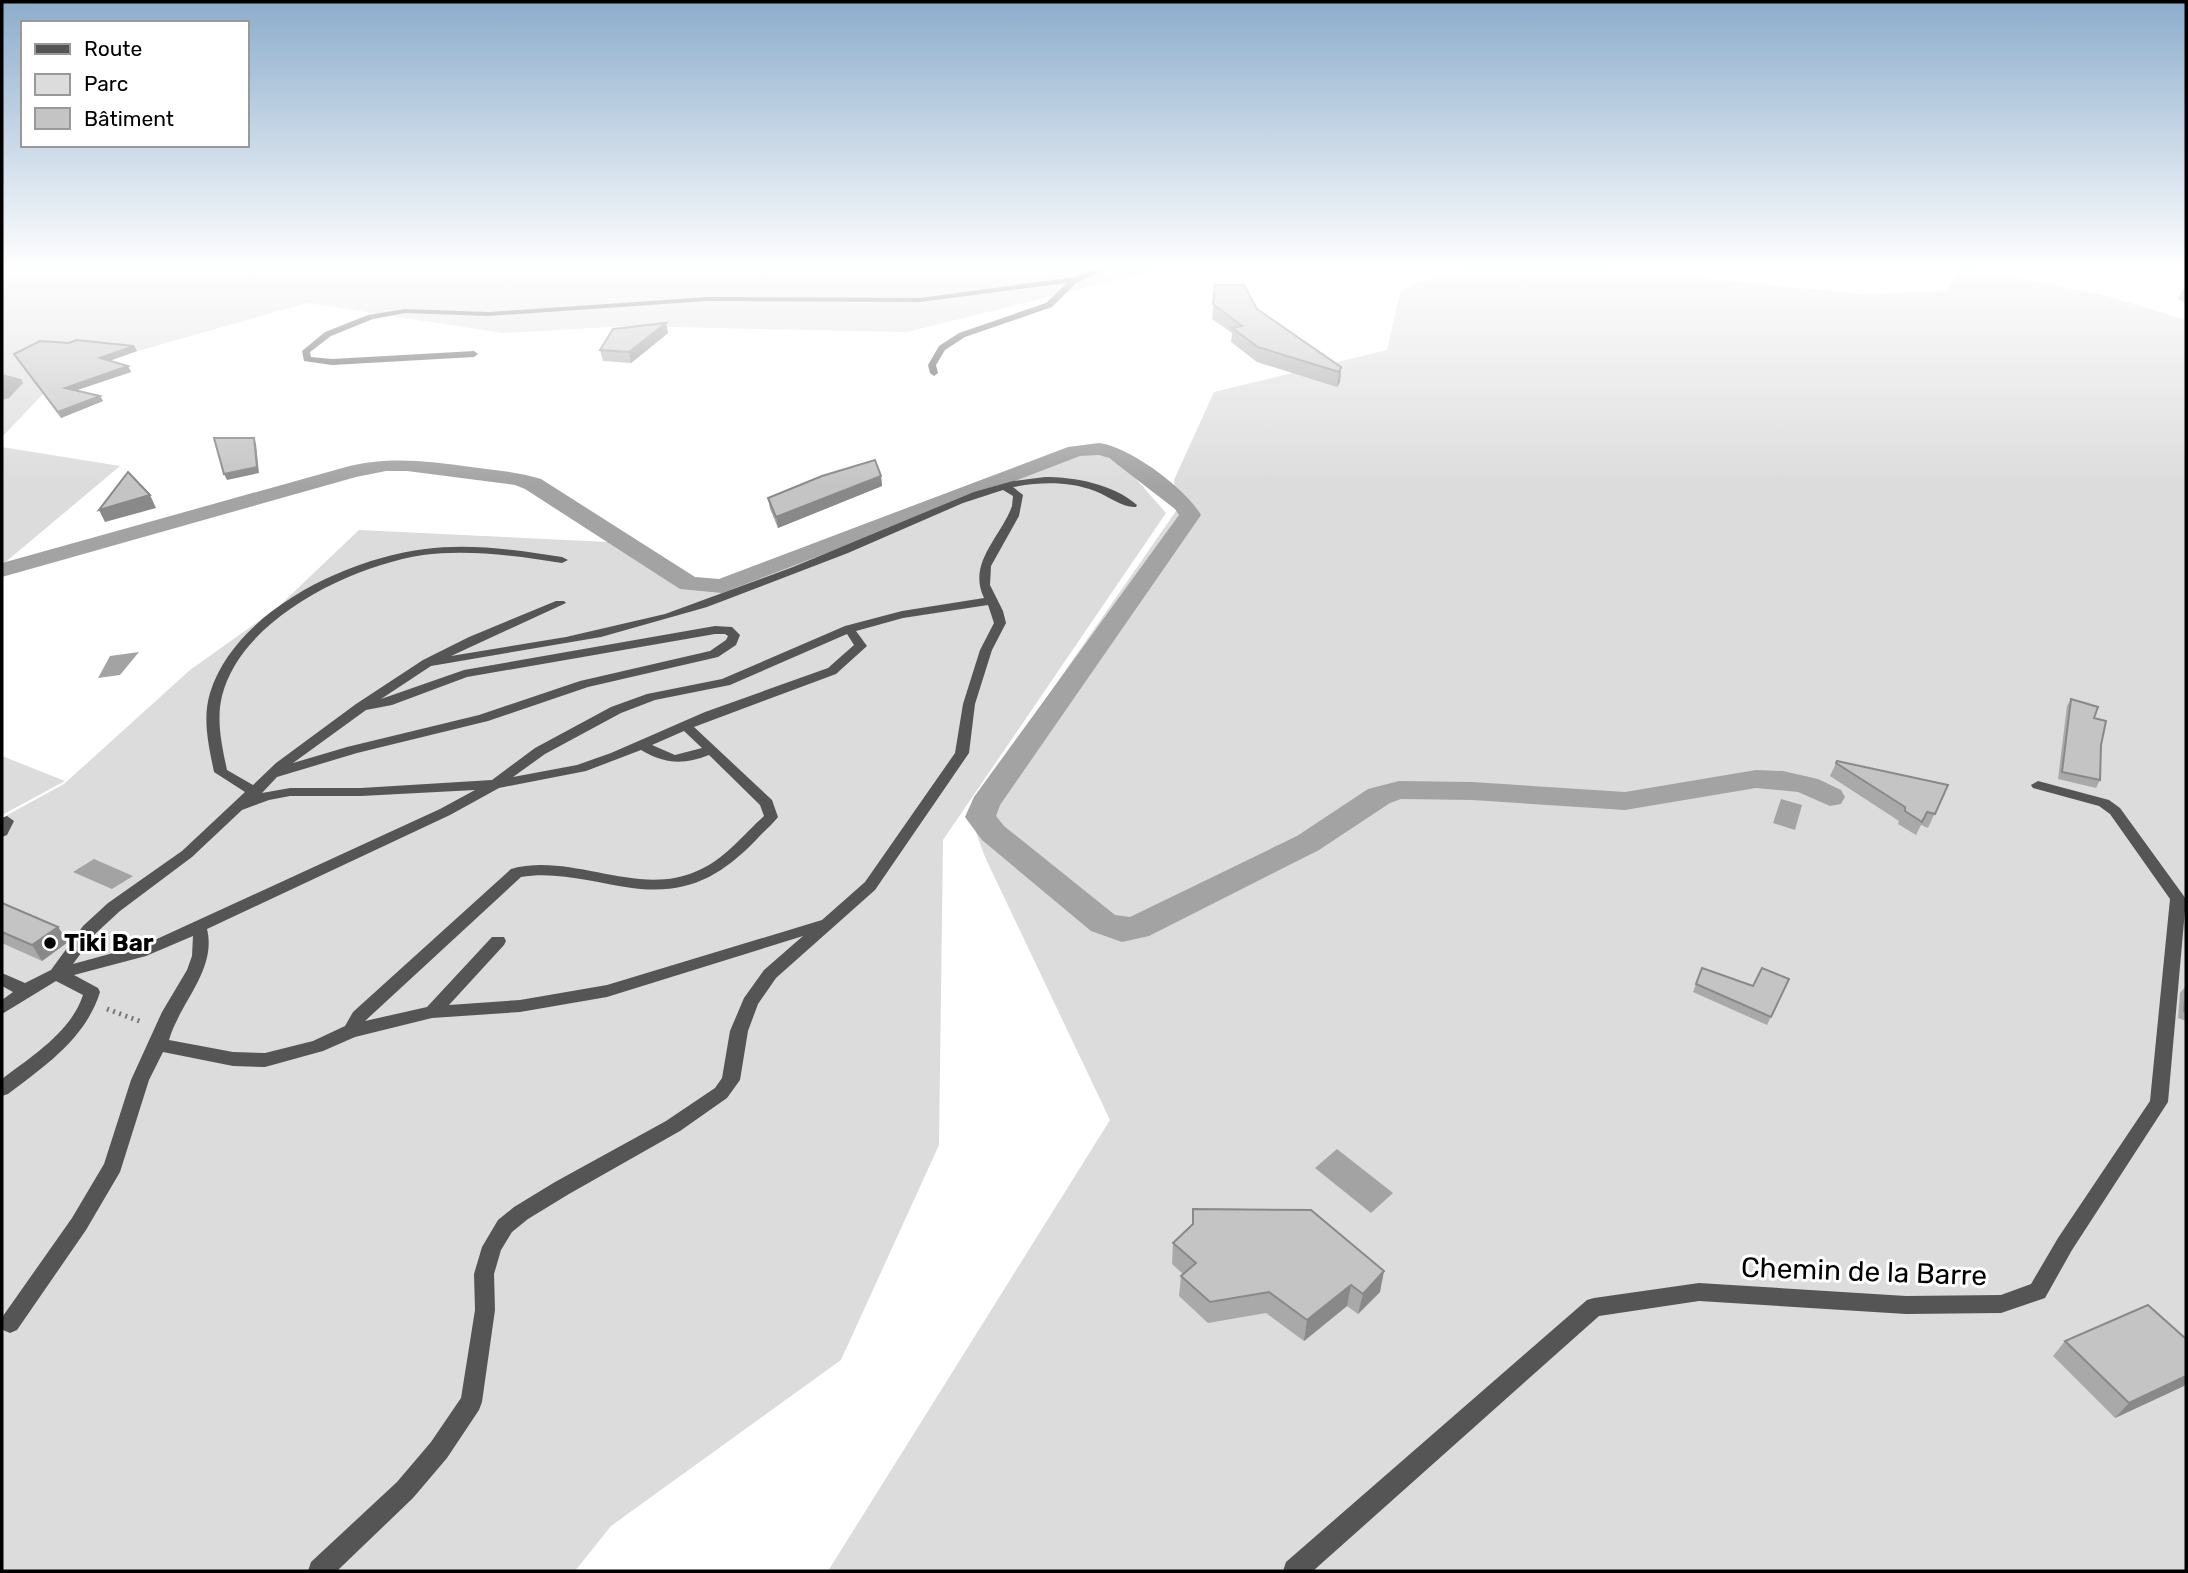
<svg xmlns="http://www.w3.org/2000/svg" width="2188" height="1573" viewBox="0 0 2188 1573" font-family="Rubik,sans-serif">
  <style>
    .green { fill: #dcdcdc }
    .water { fill: #a3a3a3 }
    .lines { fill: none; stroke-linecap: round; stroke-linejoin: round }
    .canal { fill: #a3a3a3; fill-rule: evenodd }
    .path { stroke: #777; stroke-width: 5; stroke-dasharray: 2 4.5; stroke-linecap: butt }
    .service { fill: #555; fill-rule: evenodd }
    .minor { fill: #555; fill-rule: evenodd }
    .wall { fill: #a9a9a9 }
    .shaded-wall { fill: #898989 }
    .building { fill: #c4c4c4; stroke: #898989; stroke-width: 2 }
    .poi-dot { fill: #000; stroke: #fff; stroke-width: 2.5 }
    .labels { text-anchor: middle; stroke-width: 6; stroke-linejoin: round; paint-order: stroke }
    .poi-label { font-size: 24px; font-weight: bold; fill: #000; stroke: #fff; text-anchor: start }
    .near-street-label { font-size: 28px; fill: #000; stroke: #fff }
  </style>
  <rect width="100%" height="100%" fill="#fff"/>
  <g class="green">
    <polygon points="2,266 1174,266 907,332 627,326 503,333 307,303 64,372 2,437"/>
    <polygon points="1466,266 1583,266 1861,294 1947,291 1959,266 1962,266 2107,296 2186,320 2186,1571 828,1571 1110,1120 985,857 968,811 1176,511 1174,480 1214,392 1387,350 1401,289"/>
    <polygon points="2,447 120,466 2,565"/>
    <polygon points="1081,453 1103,455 1129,471 1166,513 943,840 939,1145 841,1360 611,1526 575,1571 2,1571 2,818 64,784 190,670 277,608 359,530 609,542 683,587 695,590 726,590"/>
    <polygon points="2,756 65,781 2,815"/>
  </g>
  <g class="water">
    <polygon points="139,652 120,675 98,678 110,656"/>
    <polygon points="1781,799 1802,805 1795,830 1773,823"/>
    <polygon points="94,859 133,876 112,889 73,872"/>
    <polygon points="1337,1149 1393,1193 1371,1213 1315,1168"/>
  </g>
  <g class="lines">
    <g class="canal">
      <polygon points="2,374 21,379 23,383 9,398 2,400"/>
      <path d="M1099,443C1130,447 1185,488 1201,515L1000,805L996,816L1004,826L1115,915L1130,917L1297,836L1368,789L1399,781L1472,782L1625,792L1756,770L1783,771L1818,779L1841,790L1845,797L1841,804L1830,806L1798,792L1756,788L1625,810L1472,800L1401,799L1390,803L1319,850L1149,936L1122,942L1091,931L982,840L965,817L974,797L1179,515L1175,509L1109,458L1099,455L1080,456L722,593L680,589L525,489L515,485L407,471H386L356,477L2,577V563L346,467C389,456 427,461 471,467C494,470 518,472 541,479L695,577L719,579L1068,447Z"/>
    </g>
    <polyline class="path" points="107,1009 142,1022"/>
    <g class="service">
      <path d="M1045,477C1075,477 1113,484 1137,505L1136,507C1123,508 1108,496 1095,491C1068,481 1041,482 1013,487L1023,495L1019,516L991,566L990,585L1003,611L1006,623L992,650L975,704L969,753L875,890L776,978L758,1004L748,1031L740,1080L727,1098L680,1131L569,1194L528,1219L512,1232L501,1250L494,1274L495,1310L482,1402L479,1410L447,1458L413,1498L337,1571H308L311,1562L397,1482L431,1442L461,1398L475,1310L474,1274L482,1247L498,1220L514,1207L555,1182L666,1121L715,1088L722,1078L730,1031L744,998L764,970L803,936L607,997L520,1012L432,1018L355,1037L323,1051L265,1067L233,1066L163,1052L149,1080L120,1172L86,1230L17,1330L10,1333L3,1330V1316L72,1218L104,1164L131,1080L162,1012L187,970L192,956L193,936L146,956L74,975L98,988L100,992C86,1038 45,1066 8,1094L2,1096V1079C32,1056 71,1032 83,995L56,981L2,1014V1000L13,992L2,986V973L25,983L51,970L83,926L108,903L182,851L245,792L214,772C209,747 202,719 210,693C235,612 345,559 425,549C470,543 517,550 562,557L568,560L562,563C517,556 469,549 423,555C351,566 241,619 222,696C216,720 222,746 227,770L253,785L276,763L356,704L423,660L469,637L556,601H564L566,603L451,656L566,637L665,614L793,567L974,492L1013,481ZM1003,490L1013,496L1012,506C1001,537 967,563 984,598L902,611L845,626L722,679L647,694L611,707L535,748L492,780L361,788H290L262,793L277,777L357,753L488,721L588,687L718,657L736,645L740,635L732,627L715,626L464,670L381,699L431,666L601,637L707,607L848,553L963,503ZM988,605L994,623L980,650L963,704L955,753L865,882L822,920L607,985L520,1000L449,1005L504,945L506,941L504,937H492L427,1007L365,1021L521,877C559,871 594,883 632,888C686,895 719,878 756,840C763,832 772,825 778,817L772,800L694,727L836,674L867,646L856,631L903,618ZM715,634H725L728,636L726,640L710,651L580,681L479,715L347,747L293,763L366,710L392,705L467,677ZM847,634L854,645L828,668L705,712L611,753L577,765L513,777L545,754L621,713L655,700L730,685ZM684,731L702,748L675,755L652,745ZM641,750C665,764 683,765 709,755L760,805L764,816C743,835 724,860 697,871C638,898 572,852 511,869L353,1012L345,1026L313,1041L265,1053L233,1052L169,1040C180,1002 217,970 207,929L450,815L499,788L586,771ZM475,790L440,809L146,944L73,964L95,934L120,911L192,857L242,810L269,800L290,796H361Z"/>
      <polygon points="7,816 14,821 7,835 2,837 2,818"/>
    </g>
    <g class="minor">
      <polygon points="1102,266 1112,266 1076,283 1052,307 965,337 945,350 936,365 938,373 934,376 930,373 928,365 939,346 959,333 1046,303 1067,283 920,302 708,301 489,316 405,313 373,319 331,336 310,352 311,357 332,359 474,351 478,354 474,357 332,365 304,361 302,351 325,332 368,315 405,309 489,312 708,297 920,298 1075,277"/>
      <polygon points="2038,781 2109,800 2120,808 2186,899 2168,1102 2072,1250 2045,1298 2001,1313 1906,1314 1699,1301 1599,1316 1313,1571 1283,1571 1286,1562 1587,1300 1594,1298 1699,1283 1906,1296 2001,1295 2031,1284 2058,1238 2150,1101 2170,899 2110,814 2099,806 2033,788 2031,785"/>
    </g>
  </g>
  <g class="wall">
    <polygon points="1215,285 1257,309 1341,367 1340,382 1337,387 1257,362 1231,342 1232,333 1212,319"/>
    <polygon points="2183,289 2186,289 2186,303 2178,299"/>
    <polygon points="666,323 668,333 631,363 603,361 600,350"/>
    <polygon points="134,346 137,351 110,361 128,366 131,372 77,390 100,396 103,401 61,418 17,359 14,354"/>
    <polygon points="881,476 882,486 778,528 770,509 768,498"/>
    <polygon points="2071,699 2094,718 2101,745 2100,780 2096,788 2058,779 2067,706"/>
    <polygon points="1837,761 1948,785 1928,828 1921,825 1916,835 1898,824 1899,821 1830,776"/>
    <polygon points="2,903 58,927 68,942 42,961 2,943"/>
    <polygon points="1702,968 1753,986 1789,979 1767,1025 1693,992"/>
    <polygon points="2186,986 2186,1021 2178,1018 2180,993"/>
    <polygon points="1193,1209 1380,1292 1358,1314 1347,1306 1304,1341 1266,1313 1208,1323 1179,1296 1181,1276 1183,1274 1172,1264 1173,1243 1192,1225"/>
    <polygon points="2186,1339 2186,1385 2115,1418 2053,1356 2065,1341"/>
  </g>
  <g class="shaded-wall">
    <polygon points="666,323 668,333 631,363 629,352"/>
    <polygon points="134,346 137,351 102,363 100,358"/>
    <polygon points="128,366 131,372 68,393 65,388"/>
    <polygon points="1341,367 1340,382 1337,387 1339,372"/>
    <polygon points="100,396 103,401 61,418 58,412"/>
    <polygon points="254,438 256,444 259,473 227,480 224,474"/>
    <polygon points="881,476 882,486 778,528 776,517"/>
    <polygon points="150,495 156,508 105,522 99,510"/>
    <polygon points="58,927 68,942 42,961 32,945"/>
    <polygon points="1384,1271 1380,1292 1358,1314 1363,1294"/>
    <polygon points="1351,1285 1347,1306 1304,1341 1307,1320"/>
    <polygon points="2186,1376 2186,1385 2115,1418 2129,1403"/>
  </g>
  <g class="building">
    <polygon points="1215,285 1244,285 1257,309 1341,367 1339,372 1258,347 1232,328 1242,326 1213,304"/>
    <polygon points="666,323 629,352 600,350 613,329"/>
    <polygon points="76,340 134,346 100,358 128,366 65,388 100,396 58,412 14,354 40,341 69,343"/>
    <polygon points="214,438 254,438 257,467 224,474"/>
    <polygon points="875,460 881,476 776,517 768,498 822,476"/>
    <polygon points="128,472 150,495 99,510"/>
    <polygon points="2071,699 2098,707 2094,718 2106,721 2101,745 2100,780 2062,772"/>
    <polygon points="1837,761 1948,785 1935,814 1927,812 1922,822 1905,811 1905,807 1836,763"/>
    <polygon points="2,903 58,927 32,945 2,932"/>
    <polygon points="1702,968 1753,986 1762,968 1789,979 1771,1017 1696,984"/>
    <polygon points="2186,986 2186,1012 2184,1011"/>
    <polygon points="1193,1209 1311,1210 1384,1271 1363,1294 1351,1285 1307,1320 1269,1292 1210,1302 1181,1276 1196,1263 1173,1243 1193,1224"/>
    <polygon points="2148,1305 2186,1339 2186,1376 2129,1403 2065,1341"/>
  </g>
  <linearGradient id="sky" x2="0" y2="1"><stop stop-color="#8cadcc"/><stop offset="0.55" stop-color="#fff"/><stop offset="1" stop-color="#fff" stop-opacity="0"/></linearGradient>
  <rect width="2188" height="486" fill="url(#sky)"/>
  <circle class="poi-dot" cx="50" cy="943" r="7"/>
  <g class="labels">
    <g class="poi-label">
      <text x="64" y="951">Tiki Bar</text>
    </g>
    <g class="near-street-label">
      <text transform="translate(1864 1271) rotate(2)" y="10">Chemin de la Barre</text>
    </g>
  </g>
  <rect width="2188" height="1573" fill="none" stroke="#000000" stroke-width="7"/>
  <rect x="21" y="21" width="228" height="126" fill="#ffffff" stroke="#999999" stroke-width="2"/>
  <rect x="35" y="44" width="35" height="10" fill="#555555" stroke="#999999" stroke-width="2"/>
  <text x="84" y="56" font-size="21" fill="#000000">Route</text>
  <rect x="35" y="74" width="35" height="21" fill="#dcdcdc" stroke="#999999" stroke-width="2"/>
  <text x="84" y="91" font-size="21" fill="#000000">Parc</text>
  <rect x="35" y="108" width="35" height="21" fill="#c4c4c4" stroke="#999999" stroke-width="2"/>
  <text x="84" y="126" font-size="21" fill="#000000">Bâtiment</text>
</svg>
